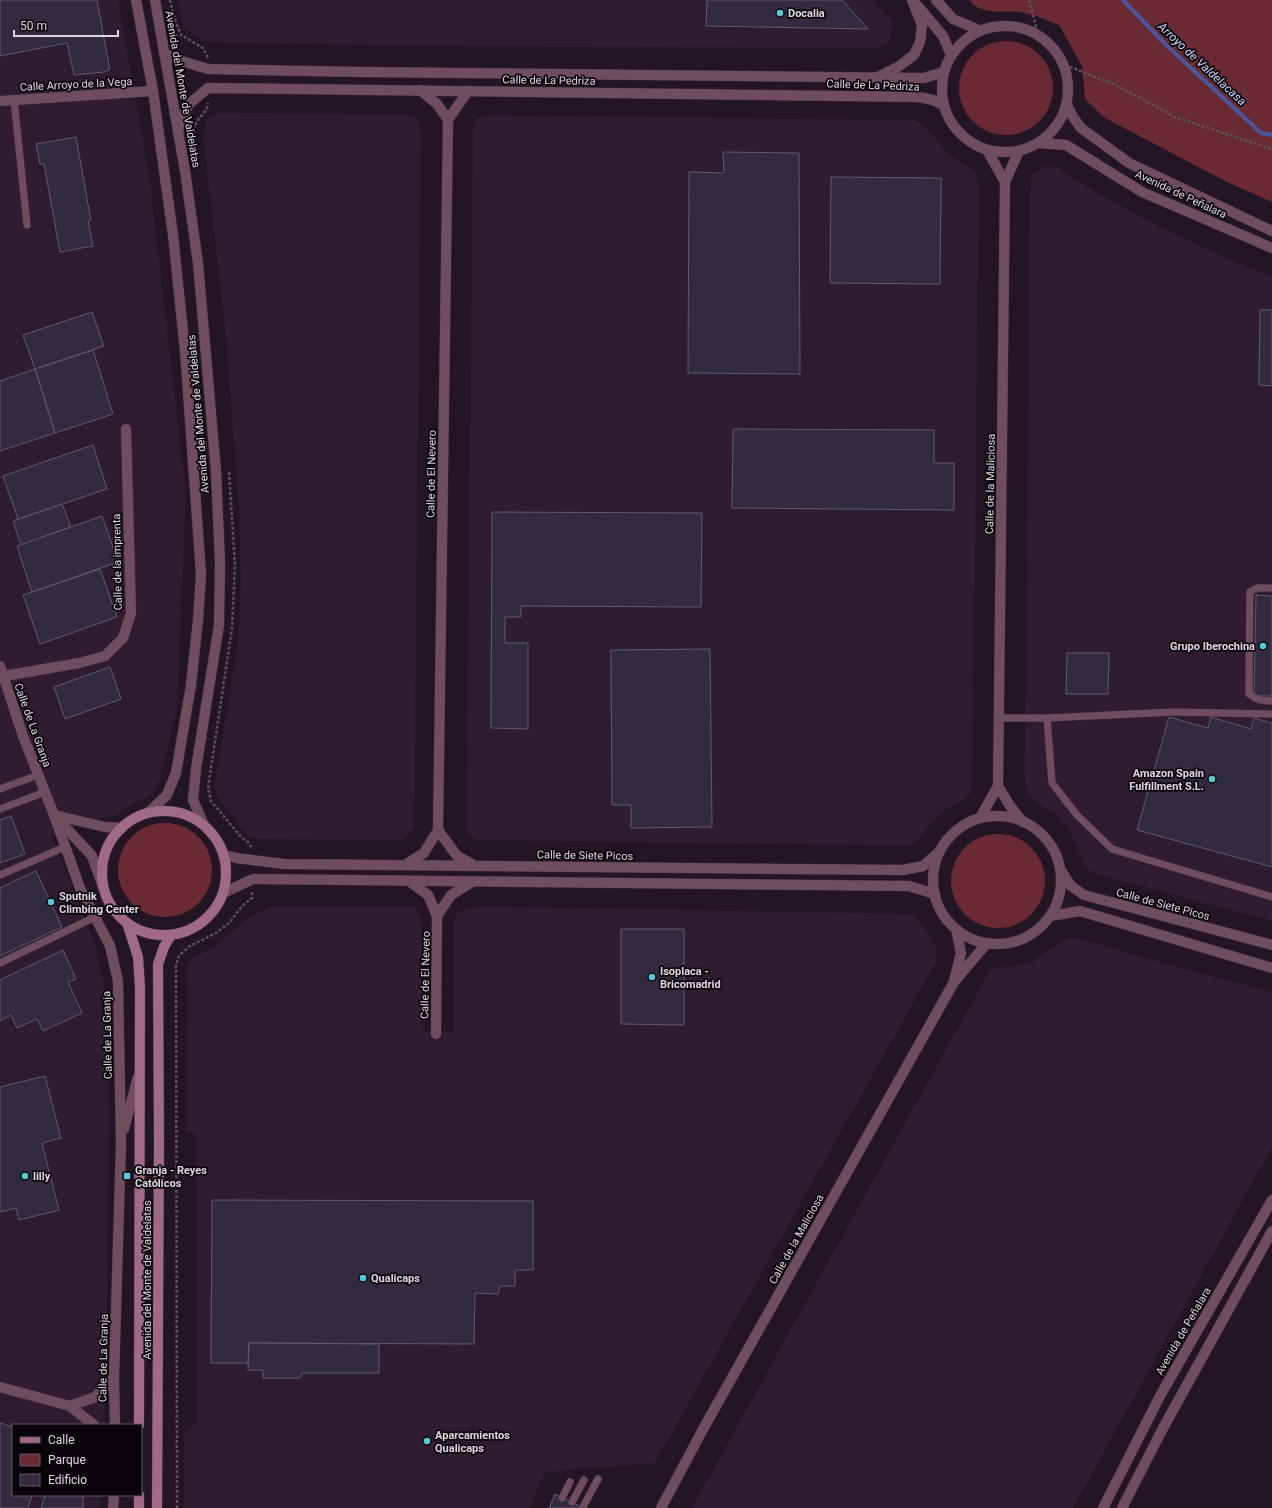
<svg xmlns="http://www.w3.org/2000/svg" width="1272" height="1508" viewBox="0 0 1272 1508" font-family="Roboto,sans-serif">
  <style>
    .built { fill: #2f1c30 }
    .green { fill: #692a33 }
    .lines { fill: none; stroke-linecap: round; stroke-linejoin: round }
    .stream { stroke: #4c569e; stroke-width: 4 }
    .building { fill: #322b3f; stroke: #615a70 }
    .service-casing { stroke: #3d303e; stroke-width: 8 }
    .minor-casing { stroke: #3d303e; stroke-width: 11 }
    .tertiary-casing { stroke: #3d303e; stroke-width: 11 }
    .secondary-casing { stroke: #3d303e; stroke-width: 11 }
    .path { stroke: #5e515e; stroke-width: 2.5; stroke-dasharray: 3 2; stroke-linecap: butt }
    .service { stroke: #704d5e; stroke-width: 7 }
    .minor { stroke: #704d5e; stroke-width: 10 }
    .tertiary { stroke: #704d5e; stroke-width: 10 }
    .secondary { stroke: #a06a84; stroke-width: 10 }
    .poi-dot { fill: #51ccd5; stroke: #090409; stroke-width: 1.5 }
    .labels { text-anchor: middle; stroke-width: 3.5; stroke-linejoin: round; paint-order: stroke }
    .poi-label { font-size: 11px; font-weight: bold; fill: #e0d6e0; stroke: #090409; text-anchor: start }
    .street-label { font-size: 11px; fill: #e0d6e0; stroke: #090409 }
    .water-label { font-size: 12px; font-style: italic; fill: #cbd4fe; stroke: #090409 }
  </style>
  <rect width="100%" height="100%" fill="#231524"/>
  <g class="built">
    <polygon points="0,0 118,0 149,174 186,493 177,709 160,779 152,795 144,800 134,803 120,813 112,817 97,819 51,836 94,941 110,1013 107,1325 104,1425 13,1425 13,1495 101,1495 100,1508 0,1508"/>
    <polygon points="178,0 873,0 890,18 893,25 889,41 884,46 874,48 394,46 209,42 199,39 186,29 181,21"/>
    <polygon points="215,113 409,114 416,117 418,121 421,134 414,827 408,836 404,839 398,840 256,839 249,837 220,801 214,788 238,643 241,587 239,506 225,327 203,136 206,122"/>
    <polygon points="490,115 915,120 925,126 949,155 968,167 976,174 979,186 972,789 970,794 963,800 946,809 934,820 918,841 908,846 478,840 471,837 466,830 473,134 474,121 477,118"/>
    <polygon points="1041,167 1057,167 1073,179 1159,227 1247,267 1272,276 1272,921 1107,877 1088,870 1084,866 1079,851 1069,830 1053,813 1030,797 1026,790 1025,777 1030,191 1031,178 1032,174"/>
    <polygon points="270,906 415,906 422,921 423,1032 454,1032 454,920 458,912 478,906 910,914 916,917 932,938 936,949 936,962 655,1463 544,1472 530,1508 184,1508 184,1433 197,1422 196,1133 186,1133 187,963 221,941 249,918"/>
    <polygon points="1070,938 1081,939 1174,966 1272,992 1272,1147 1073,1508 692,1508 990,970 996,967 1013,967 1034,961 1062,940"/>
  </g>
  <g class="green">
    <path d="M969,0H1272V202L1227,182L1105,118L1085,99L1082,66L1059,25C1048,21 1036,15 1024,13C1004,8 984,18 969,0Z"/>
    <circle cx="1006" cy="88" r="47"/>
    <circle cx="165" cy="870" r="47"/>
    <circle cx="998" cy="881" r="47"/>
  </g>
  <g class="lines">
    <polyline class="stream" points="1123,0 1165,44 1261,133 1272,135"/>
  </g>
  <g class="building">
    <polygon points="0,0 97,0 109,65 109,70 104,72 74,75 67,43 0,56"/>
    <polygon points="707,0 842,0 868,29 706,26"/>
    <polygon points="76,137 91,221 88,221 93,246 60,252 44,164 40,164 36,144"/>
    <polygon points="723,152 799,153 800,374 688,373 689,172 724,173"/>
    <polygon points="831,177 941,178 940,284 830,283"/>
    <polygon points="1260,310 1272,310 1272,386 1259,385"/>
    <polygon points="92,312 104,346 35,369 23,335"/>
    <polygon points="93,350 113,414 55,433 35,369"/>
    <polygon points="35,369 55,433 0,451 0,381"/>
    <polygon points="733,429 934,430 934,463 954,463 954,510 732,508"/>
    <polygon points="93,445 107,489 18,519 3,476"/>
    <polygon points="62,504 71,527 21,545 13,521"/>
    <polygon points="492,512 702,513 701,607 521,606 521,617 505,617 505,643 528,643 528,729 491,728"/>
    <polygon points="102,516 118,562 32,592 17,546"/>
    <polygon points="100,569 117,617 40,644 23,595"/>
    <polygon points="1256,595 1272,596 1272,696 1254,696"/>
    <polygon points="710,649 712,827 631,828 631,805 612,805 611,650"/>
    <polygon points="1067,653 1109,653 1108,694 1066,694"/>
    <polygon points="110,667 121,699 65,719 54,687"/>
    <polygon points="1169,717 1208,728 1211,717 1251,729 1254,718 1272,723 1272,867 1137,830"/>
    <polygon points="11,816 25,854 0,863 0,820"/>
    <polygon points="36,871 62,927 0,956 0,888"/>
    <polygon points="621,929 684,929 684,1025 621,1024"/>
    <polygon points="63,950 76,979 68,982 82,1013 43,1031 37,1019 17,1028 11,1015 0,1021 0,980"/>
    <polygon points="45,1076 61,1138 42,1143 59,1210 19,1220 16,1208 0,1212 0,1087"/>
    <polygon points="212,1200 533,1201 533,1270 515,1270 515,1286 500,1286 498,1294 475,1293 474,1344 249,1343 248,1363 211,1363"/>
    <polygon points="249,1343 379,1344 379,1373 302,1373 300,1378 263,1378 263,1370 248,1370"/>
    <polygon points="0,1423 13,1427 13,1495 32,1495 28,1508 0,1508"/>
    <polygon points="555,1494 584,1508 549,1508"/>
    <polygon points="45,1495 83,1495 83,1508 41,1508"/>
  </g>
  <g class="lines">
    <g class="service-casing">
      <g id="service">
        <polyline points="14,100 27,225"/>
        <path d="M1272,588H1257L1250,592L1249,684V694C1256,700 1263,701 1272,701"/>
        <polyline points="999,718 1047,718 1173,712 1272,714"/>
        <polyline points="1047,718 1052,783 1077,815 1112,849 1272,897"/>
        <polyline points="0,789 38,775"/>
        <polyline points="0,809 45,792"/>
        <polyline points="0,875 65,847"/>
        <polyline points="0,963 95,917"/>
        <polyline points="562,1498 570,1482"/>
        <polyline points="572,1502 584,1480"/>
        <polyline points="583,1507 598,1479"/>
      </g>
    </g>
    <g class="minor-casing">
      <g id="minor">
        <polyline points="164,53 175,59 208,69 362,72 924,78 943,72"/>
        <polyline points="420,90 437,104 448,120"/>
        <polyline points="0,101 153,91"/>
        <polyline points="178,131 188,105 208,88 918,97 933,100 943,105"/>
        <polyline points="987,150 1005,182"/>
        <polyline points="0,666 23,736 54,815 80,888 110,946 118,981 121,1143 114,1378 115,1425"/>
        <polyline points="4,676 79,663 105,656 123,638 131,613 126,429"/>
        <polyline points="998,786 1010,806 1023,822"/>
        <polyline points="54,815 105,827 122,828"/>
        <circle cx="997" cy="880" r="64"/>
        <polyline points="57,818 92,856 103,887"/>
        <polyline points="980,818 998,786 1005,182 1019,151"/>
        <polyline points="438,830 457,856 472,864"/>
        <polyline points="224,855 236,858 284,864 903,870 923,866 940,851"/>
        <polyline points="405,865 424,853 438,830 448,120 468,91"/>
        <polyline points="1060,869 1071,886 1084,895 1272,945"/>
        <polyline points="409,881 428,895 437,916 436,1034"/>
        <polyline points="223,893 253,879 909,886 935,894"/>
        <polyline points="437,916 451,895 472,882"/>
        <polyline points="1050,916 1080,911 1272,968"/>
        <polyline points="954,981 961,953 956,929"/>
        <polyline points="124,1129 138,1077"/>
        <polyline points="0,1387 70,1406 94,1425"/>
        <polyline points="70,1406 95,1397 114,1378"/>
        <polyline points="113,1508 114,1495"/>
        <polyline points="661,1508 702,1431 954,982 987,943"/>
      </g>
    </g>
    <g class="tertiary-casing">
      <g id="tertiary">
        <polyline points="136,0 153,91 173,235 185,351 201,574 198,620 191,685 176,773 167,795 149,812"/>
        <polyline points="155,0 185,171 198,263 216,471 220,563 219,625 196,769 193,800 204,825"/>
        <polyline points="936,0 953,19 979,30"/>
        <polyline points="917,5 943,36 951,55"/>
        <circle cx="1005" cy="89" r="63"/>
        <polyline points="878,77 898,67 914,55 920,42 922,25 912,0"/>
        <polyline points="1067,105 1073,117 1081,128 1129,163 1272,231"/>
        <polyline points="1039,143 1066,145 1142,192 1272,248"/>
        <polyline points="1103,1508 1160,1396 1272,1200"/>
        <polyline points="1122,1508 1162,1430 1272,1231"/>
      </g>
    </g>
    <g class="secondary-casing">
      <g id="secondary">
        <circle cx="164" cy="873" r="62"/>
        <polyline points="127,923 138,957 140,988 139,1425"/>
        <polyline points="139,1508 139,1495"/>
        <polyline points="157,1508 159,1142 158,964 164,947 171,935"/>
      </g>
    </g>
    <g class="path">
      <polyline points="170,0 173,14 181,35 203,48 208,58"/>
      <polyline points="1029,0 1038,34"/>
      <polyline points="1065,65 1116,85 1175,117 1272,149"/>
      <path d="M197,165C196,153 191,136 196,124C199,115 208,113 208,103"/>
      <polyline points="229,472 235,565 232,628 208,788 211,801 242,838 248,842 252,848"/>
      <polyline points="177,1508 176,965 179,956 190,946 216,933 230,922 242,906 252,898 252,891"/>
    </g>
    <use href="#service" class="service"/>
    <use href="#minor" class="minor"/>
    <use href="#tertiary" class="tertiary"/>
    <use href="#secondary" class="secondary"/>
  </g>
  <g class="poi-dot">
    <circle cx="780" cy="13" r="4"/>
    <circle cx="1263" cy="646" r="4"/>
    <circle cx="1212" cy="779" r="4"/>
    <circle cx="51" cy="902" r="4"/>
    <circle cx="652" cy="977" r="4"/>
    <circle cx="25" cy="1176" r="4"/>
    <rect x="123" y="1172" width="8" height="8" rx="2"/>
    <circle cx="363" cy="1278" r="4"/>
    <circle cx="427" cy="1441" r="4"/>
  </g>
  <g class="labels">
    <g class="poi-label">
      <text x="788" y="17">Docalia</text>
      <text x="1255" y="650" text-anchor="end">Grupo Iberochina</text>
      <text x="1204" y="777" text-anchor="end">Amazon Spain<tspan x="1204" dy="13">Fulfillment S.L.</tspan></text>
      <text x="59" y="900">Sputnik<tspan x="59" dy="13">Climbing Center</tspan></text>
      <text x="660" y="975">Isoplaca -<tspan x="660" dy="13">Bricomadrid</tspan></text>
      <text x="135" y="1174">Granja - Reyes<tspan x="135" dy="13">Católicos</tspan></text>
      <text x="33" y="1180">lilly</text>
      <text x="371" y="1282">Qualicaps</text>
      <text x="435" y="1439">Aparcamientos<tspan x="435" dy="13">Qualicaps</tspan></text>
    </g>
    <g class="street-label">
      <text transform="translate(549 80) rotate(1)" y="4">Calle de La Pedriza</text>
      <text transform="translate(76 84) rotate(-3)" y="4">Calle Arroyo de la Vega</text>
      <text transform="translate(873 85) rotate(2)" y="4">Calle de La Pedriza</text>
      <text transform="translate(183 89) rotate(80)" y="4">Avenida del Monte de Valdelatas</text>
      <text transform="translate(1181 194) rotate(25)" y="4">Avenida de Peñalara</text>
      <text transform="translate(198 414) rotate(-95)" y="4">Avenida del Monte de Valdelatas</text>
      <text transform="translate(431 474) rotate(-89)" y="4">Calle de El Nevero</text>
      <text transform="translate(990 484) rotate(-89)" y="4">Calle de la Maliciosa</text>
      <text transform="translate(117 562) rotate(-91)" y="4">Calle de la imprenta</text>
      <text transform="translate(33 725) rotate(70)" y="4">Calle de La Granja</text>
      <text transform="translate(585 855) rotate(1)" y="4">Calle de Siete Picos</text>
      <text transform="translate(1163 904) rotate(15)" y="4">Calle de Siete Picos</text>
      <text transform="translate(425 975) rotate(-89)" y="4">Calle de El Nevero</text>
      <text transform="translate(107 1035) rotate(-91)" y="4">Calle de La Granja</text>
      <text transform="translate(796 1239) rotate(-61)" y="4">Calle de la Maliciosa</text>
      <text transform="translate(147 1280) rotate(-90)" y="4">Avenida del Monte de Valdelatas</text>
      <text transform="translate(1183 1331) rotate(-60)" y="4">Avenida de Peñalara</text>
      <text transform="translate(103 1358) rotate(-89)" y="4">Calle de La Granja</text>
    </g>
    <g class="water-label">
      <text transform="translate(1202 64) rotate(43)" y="4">Arroyo de Valdelacasa</text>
    </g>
  </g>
  <rect x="12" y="1424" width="130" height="72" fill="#090409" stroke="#5f585f"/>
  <rect x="20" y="1437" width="20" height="6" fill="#a06a84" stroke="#5f585f"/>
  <text x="48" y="1444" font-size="12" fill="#e0d6e0">Calle</text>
  <rect x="20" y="1454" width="20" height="12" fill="#692a33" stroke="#5f585f"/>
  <text x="48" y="1464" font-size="12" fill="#e0d6e0">Parque</text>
  <rect x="20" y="1474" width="20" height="12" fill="#322b3f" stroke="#5f585f"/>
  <text x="48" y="1484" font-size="12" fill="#e0d6e0">Edificio</text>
  <path d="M14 30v6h104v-6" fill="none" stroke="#e0d6e0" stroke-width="2"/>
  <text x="20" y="30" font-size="12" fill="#e0d6e0" stroke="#090409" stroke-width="3" paint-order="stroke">50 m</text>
</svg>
